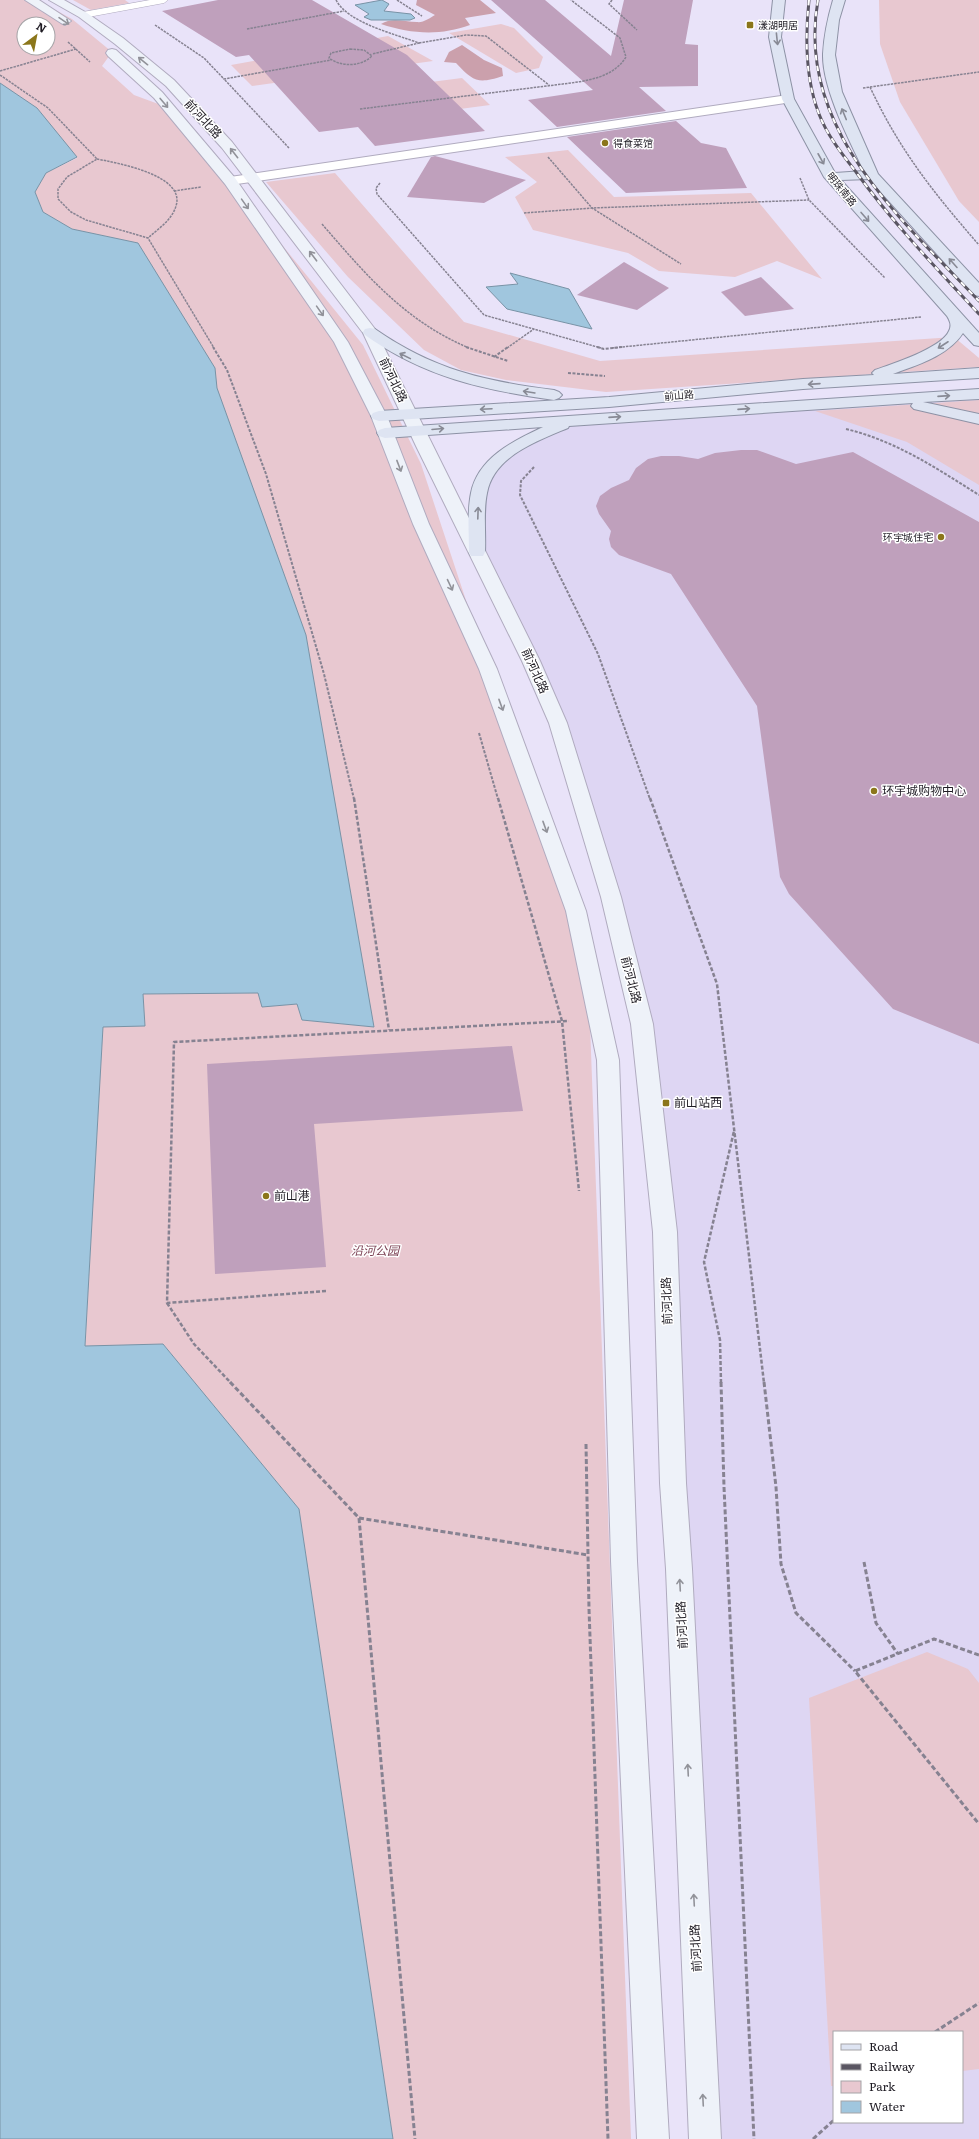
<svg xmlns="http://www.w3.org/2000/svg" width="979" height="2139" viewBox="0 0 979 2139" font-family="Literata,'Noto Sans SC',serif">
  <style>
    .built { fill: #ded6f3; fill-rule: evenodd }
    .green { fill: #e8c8d0; fill-rule: evenodd }
    .forest { fill: #cba0ac }
    .water { fill: #a0c6de; stroke: #7993a6 }
    .building { fill: #bfa0bc }
    .lines { fill: none; stroke-linecap: round; stroke-linejoin: round }
    .service-casing { stroke: #b0abbf; stroke-width: 1 }
    .minor-casing { stroke: #b0abbf; stroke-width: 2 }
    .secondary-casing { stroke: #b0abbf; stroke-width: 2 }
    .primary-casing { stroke: #8d92a5; stroke-width: 2 }
    .path-far3 { stroke: #868291; stroke-width: 1.5; stroke-dasharray: 2.5 1; stroke-linecap: butt }
    .path-far2 { stroke: #868291; stroke-width: 2; stroke-dasharray: 3 1.5; stroke-linecap: butt }
    .path-far1 { stroke: #868291; stroke-width: 2.5; stroke-dasharray: 4 2; stroke-linecap: butt }
    .path { stroke: #868291; stroke-width: 3; stroke-dasharray: 5 2.5; stroke-linecap: butt }
    .service { fill: #fff; fill-rule: evenodd }
    .minor { fill: #fff; fill-rule: evenodd }
    .secondary { fill: #eef2f9; fill-rule: evenodd }
    .primary { fill: #dee4f2; fill-rule: evenodd }
    .rail-casing { stroke: #5a5662; stroke-width: 3 }
    .rail { stroke: #fff; stroke-width: 2; stroke-dasharray: 5.5; stroke-linecap: butt }
    .oneway { stroke: #919299 }
    .oneway2 { stroke: #888a95 }
    .poi-dot { fill: #8b761a; stroke: #fff; stroke-width: 1.5 }
    .labels { text-anchor: middle; stroke-width: 3; stroke-linejoin: round; paint-order: stroke }
    .far-poi-label { font-size: 10px; fill: #1f1c24; stroke: #fff; text-anchor: start }
    .far-street-label { font-size: 10px; fill: #1f1c24; stroke: #fff }
    .street-label { font-size: 12px; fill: #1f1c24; stroke: #fff }
    .poi-label { font-size: 12px; fill: #1f1c24; stroke: #fff; text-anchor: start }
    .park-label { font-size: 12px; font-style: italic; fill: #7c4255; stroke: #fff }
  </style>
  <rect width="100%" height="100%" fill="#e9e3f9"/>
  <path class="built" d="M979,394V2139H706L642,1023L557,723L478,552L479,493L506,455L576,420ZM834,2032H962V2122H834Z"/>
  <g class="green">
    <path d="M0,0H37L72,19L112,52L102,66L134,95L172,109L363,345L421,464L588,970L631,2139H393L299,1509L163,1344L85,1347L103,1027L143,994L258,993L262,1007L297,1004L302,1020L374,1027L138,243L72,229L43,212L35,192L46,173L77,158L37,108L0,83ZM24,24H48V48H24Z"/>
    <polygon points="73,0 125,0 129,3 91,10"/>
    <polygon points="879,0 979,0 979,222 959,201 900,102 880,44"/>
    <polygon points="501,24 514,28 543,57 539,68 516,73 449,33"/>
    <polygon points="388,36 433,61 252,86 231,65"/>
    <polygon points="462,78 490,105 362,122 337,94"/>
    <polygon points="568,150 614,197 751,193 822,279 777,261 735,277 659,271 628,253 533,230 515,197 537,182 505,157"/>
    <polygon points="335,173 464,322 600,361 954,337 979,358 979,367 606,392 506,380 461,370 424,350 348,277 266,182"/>
    <polygon points="979,400 979,485 907,442 815,411"/>
    <polygon points="927,1652 968,1669 979,1683 979,2069 962,2071 962,2032 834,2032 834,2086 831,2086 809,1698"/>
  </g>
  <g class="forest">
    <path d="M417,0H480L496,13L465,18L470,25C440,36 411,34 381,24C392,17 404,22 417,22C423,23 430,18 435,15L416,5Z"/>
    <path d="M462,45L484,60L502,68L503,76C478,84 474,82 456,63L444,62L449,52Z"/>
  </g>
  <g class="water">
    <polygon points="382,0 389,4 384,11 411,14 415,18 410,20 371,20 364,17 369,14 355,5"/>
    <polygon points="0,83 37,108 77,157 46,173 35,192 43,212 72,229 138,243 215,368 217,388 306,635 374,1027 302,1020 297,1004 262,1007 258,993 143,994 145,1026 103,1027 85,1346 163,1344 299,1509 393,2139 0,2139"/>
    <polygon points="510,273 569,289 592,329 507,309 486,287 518,284"/>
  </g>
  <g class="building">
    <polygon points="218,0 312,0 407,55 485,131 375,146 358,127 319,132 249,55 236,57 162,11"/>
    <polygon points="491,0 545,0 611,56 624,0 693,0 685,44 698,45 698,86 639,87 666,111 557,127 528,100 593,90"/>
    <polygon points="676,121 701,143 726,148 747,188 626,193 567,137"/>
    <polygon points="435,156 526,180 484,203 407,197 431,157"/>
    <polygon points="624,262 669,288 637,310 577,295"/>
    <polygon points="761,277 794,309 745,316 721,292"/>
    <polygon points="741,450 757,450 796,464 853,452 979,522 979,1044 893,1009 789,894 780,877 757,706 671,574 619,555 611,547 609,539 611,531 599,514 596,506 600,496 611,488 629,480 636,468 648,459 661,456 679,456 698,459 715,453"/>
    <polygon points="512,1046 523,1111 314,1124 326,1267 215,1274 207,1064"/>
  </g>
  <g class="lines">
    <g class="service-casing">
      <polygon id="service" points="150,0 168,0 164,3 83,18 78,15 83,12"/>
    </g>
    <g class="minor-casing">
      <polygon id="minor" points="788,95 794,99 792,102 230,185 223,181 230,177"/>
    </g>
    <g class="secondary-casing">
      <g id="secondary">
        <polygon points="25,0 39,0 71,21 65,25 61,23"/>
        <polygon points="49,0 64,0 87,13 123,38 174,80 232,142 375,329 540,661 567,723 621,897 653,1024 677,1232 686,1483 692,1569 721,2139 689,2139 666,1569 660,1483 653,1232 631,1024 601,897 549,723 522,661 416,446 363,333 222,148 166,86 115,44 79,17"/>
        <polygon points="112,49 116,50 162,92 235,178 348,342 387,416 429,524 497,669 586,911 619,1060 637,1561 669,2139 637,2139 611,1561 597,1060 566,911 479,669 413,524 371,416 334,342 225,184 154,98 108,56 106,53 108,50"/>
      </g>
    </g>
    <g class="primary-casing">
      <g id="primary">
        <path d="M773,0H785L781,37L794,99L835,173L864,171C849,140 822,88 823,54C824,35 828,17 833,0H845L839,20L835,55L842,92L878,174L979,283V296L974,295L869,179L841,180L979,333V346L974,345L963,333C948,356 917,365 893,374L979,368V378L803,389L609,407L379,421L373,419L371,416L373,413L379,411L609,397L803,379L874,375L872,373L875,370C892,364 942,348 949,331C952,325 950,321 947,316L824,177L782,99L769,37Z"/>
        <path d="M370,328L375,329C434,370 484,381 554,390L559,392L562,395L559,398L554,400C483,390 424,377 365,335L363,332L365,329Z"/>
        <path d="M979,389V399L923,402L979,414V424L914,409L911,406L913,403L569,426L568,428C537,441 494,456 487,493C483,512 486,533 485,552L483,556H471L469,552C469,533 467,512 471,493C478,458 513,441 543,427L385,438L379,436L377,433L379,430L385,428Z"/>
      </g>
    </g>
    <g class="path-far3">
      <path d="M336,0C348,23 395,34 419,43L372,54"/>
      <polyline points="397,0 422,16"/>
      <polyline points="612,0 609,4 637,30"/>
      <polyline points="155,25 204,58 224,79"/>
      <polyline points="247,29 344,11"/>
      <polyline points="68,42 90,62"/>
      <polyline points="419,43 466,35 486,36 549,85"/>
      <path d="M350,49L364,50L372,56C361,67 341,67 329,58L331,53Z"/>
      <polyline points="0,71 76,49"/>
      <polyline points="0,75 48,108 97,159 67,177 58,189 58,199 71,212 86,220 148,238 214,348"/>
      <path d="M870,87C900,151 933,192 979,245"/>
      <polyline points="863,88 979,72"/>
      <path d="M360,109L571,83C592,80 614,76 626,57L620,38L571,0"/>
      <polyline points="289,148 224,79 331,60"/>
      <polyline points="548,157 592,208 681,264"/>
      <path d="M97,159C117,163 186,175 176,206C172,220 158,229 148,238"/>
      <polyline points="800,178 809,200 885,278"/>
      <polyline points="380,183 376,188 377,194 484,315 601,348"/>
      <polyline points="174,191 201,187"/>
      <polyline points="524,213 592,208 809,200"/>
      <path d="M322,224C366,275 405,321 469,348"/>
      <polyline points="507,348 534,329"/>
      <polyline points="612,348 921,317"/>
    </g>
    <g class="path-far2">
      <polyline points="213,347 227,370 266,474 324,674 354,799"/>
      <polyline points="466,347 508,361"/>
      <polyline points="597,347 604,349 622,347"/>
      <polyline points="494,357 508,347"/>
      <polyline points="568,373 605,376"/>
      <path d="M846,429C896,441 936,468 979,495"/>
      <polyline points="534,467 521,481 520,495 598,654 650,799"/>
      <polyline points="479,733 498,799"/>
    </g>
    <g class="path-far1">
      <polyline points="354,798 389,1030"/>
      <polyline points="498,798 562,1021 579,1191"/>
      <polyline points="650,798 717,984 764,1383"/>
      <polyline points="326,1291 167,1303 174,1042 569,1021"/>
      <polyline points="167,1303 194,1344 231,1383"/>
      <polyline points="721,1383 720,1340 704,1262 734,1131"/>
    </g>
    <g class="path">
      <polyline points="230,1382 359,1518 415,2139"/>
      <polyline points="721,1382 724,1487 754,2139"/>
      <polyline points="764,1382 776,1487 781,1564 796,1613 855,1671"/>
      <polyline points="586,1444 589,1609 608,2139"/>
      <polyline points="359,1518 588,1555"/>
      <polyline points="864,1562 876,1623 898,1654"/>
      <polyline points="979,1655 934,1639 855,1671 979,1824"/>
      <polyline points="935,2032 979,2003"/>
      <polyline points="813,2139 834,2120"/>
    </g>
    <use href="#service" class="service"/>
    <use href="#minor" class="minor"/>
    <use href="#secondary" class="secondary"/>
    <use href="#primary" class="primary"/>
    <g class="rail-casing">
      <g id="rail">
        <path d="M809,0C805,38 805,78 819,114C827,135 842,154 856,172C893,223 936,268 979,314"/>
        <path d="M818,0C795,127 900,218 979,301"/>
      </g>
    </g>
    <use href="#rail" class="rail"/>
  </g>
  <defs><path id="oneway-shaft" d="M-6 0H5M1.5-3L5.5 0L1.5 3" fill="none" stroke-width="1.6" stroke-linecap="round" stroke-linejoin="round"/></defs>
  <g class="oneway">
    <use href="#oneway-shaft" transform="translate(64 21) rotate(34)"/>
    <use href="#oneway-shaft" transform="translate(143 61) rotate(-141)"/>
    <use href="#oneway-shaft" transform="translate(164 103) rotate(50)"/>
    <use href="#oneway-shaft" transform="translate(234 153) rotate(-128)"/>
    <use href="#oneway-shaft" transform="translate(245 204) rotate(55)"/>
    <use href="#oneway-shaft" transform="translate(313 256) rotate(-127)"/>
    <use href="#oneway-shaft" transform="translate(320 311) rotate(55)"/>
    <use href="#oneway-shaft" transform="translate(399 466) rotate(69)"/>
    <use href="#oneway-shaft" transform="translate(450 585) rotate(65)"/>
    <use href="#oneway-shaft" transform="translate(501 705) rotate(70)"/>
    <use href="#oneway-shaft" transform="translate(545 827) rotate(70)"/>
    <use href="#oneway-shaft" transform="translate(680 1585) rotate(-93)"/>
    <use href="#oneway-shaft" transform="translate(688 1770) rotate(-93)"/>
    <use href="#oneway-shaft" transform="translate(694 1900) rotate(-93)"/>
    <use href="#oneway-shaft" transform="translate(703 2100) rotate(-93)"/>
  </g>
  <g class="oneway2">
    <use href="#oneway-shaft" transform="translate(777 39) rotate(84)"/>
    <use href="#oneway-shaft" transform="translate(844 114) rotate(-112)"/>
    <use href="#oneway-shaft" transform="translate(821 159) rotate(61)"/>
    <use href="#oneway-shaft" transform="translate(865 217) rotate(49)"/>
    <use href="#oneway-shaft" transform="translate(953 263) rotate(-132)"/>
    <use href="#oneway-shaft" transform="translate(943 345) rotate(147)"/>
    <use href="#oneway-shaft" transform="translate(405 356) rotate(-154)"/>
    <use href="#oneway-shaft" transform="translate(814 384) rotate(176)"/>
    <use href="#oneway-shaft" transform="translate(529 392) rotate(-171)"/>
    <use href="#oneway-shaft" transform="translate(944 396) rotate(-4)"/>
    <use href="#oneway-shaft" transform="translate(486 409) rotate(177)"/>
    <use href="#oneway-shaft" transform="translate(744 409) rotate(-4)"/>
    <use href="#oneway-shaft" transform="translate(615 417) rotate(-4)"/>
    <use href="#oneway-shaft" transform="translate(438 429) rotate(-5)"/>
    <use href="#oneway-shaft" transform="translate(478 513) rotate(-88)"/>
  </g>
  <g class="poi-dot">
    <rect x="746" y="21" width="8" height="8" rx="2"/>
    <circle cx="605" cy="143" r="4"/>
    <circle cx="941" cy="537" r="4"/>
    <circle cx="874" cy="791" r="4"/>
    <rect x="662" y="1099" width="8" height="8" rx="2"/>
    <circle cx="266" cy="1196" r="4"/>
  </g>
  <g class="labels">
    <g class="far-poi-label">
      <text x="758" y="29">漾湖明居</text>
      <text x="613" y="147">得食菜馆</text>
      <text x="933" y="541" text-anchor="end">环宇城住宅</text>
    </g>
    <g class="far-street-label">
      <text transform="translate(842 189) rotate(51)" y="4">明珠南路</text>
      <text transform="translate(679 395) rotate(-5)" y="4">前山路</text>
    </g>
    <g class="street-label">
      <text transform="translate(203 119) rotate(47)" y="4">前河北路</text>
      <text transform="translate(393 380) rotate(64)" y="4">前河北路</text>
      <text transform="translate(535 671) rotate(66)" y="4">前河北路</text>
      <text transform="translate(631 980) rotate(76)" y="4">前河北路</text>
      <text transform="translate(667 1301) rotate(-92)" y="4">前河北路</text>
      <text transform="translate(682 1625) rotate(-93)" y="4">前河北路</text>
      <text transform="translate(696 1948) rotate(-93)" y="4">前河北路</text>
    </g>
    <g class="poi-label">
      <text x="882" y="795">环宇城购物中心</text>
      <text x="674" y="1107">前山站西</text>
      <text x="274" y="1200">前山港</text>
    </g>
    <g class="park-label">
      <text x="375" y="1255">沿河公园</text>
    </g>
  </g>
  <rect x="833" y="2031" width="130" height="92" fill="#ffffff" stroke="#a5a4a7"/>
  <rect x="841" y="2044" width="20" height="6" fill="#dee4f2" stroke="#a5a4a7"/>
  <text x="869" y="2051" font-size="12" fill="#1f1c24">Road</text>
  <rect x="841" y="2064" width="20" height="6" fill="#5a5662" stroke="#a5a4a7"/>
  <text x="869" y="2071" font-size="12" fill="#1f1c24">Railway</text>
  <rect x="841" y="2081" width="20" height="12" fill="#e8c8d0" stroke="#a5a4a7"/>
  <text x="869" y="2091" font-size="12" fill="#1f1c24">Park</text>
  <rect x="841" y="2101" width="20" height="12" fill="#a0c6de" stroke="#a5a4a7"/>
  <text x="869" y="2111" font-size="12" fill="#1f1c24">Water</text>
  <g transform="translate(36 36) rotate(32)"><circle r="19" fill="#ffffff" stroke="#a5a4a7"/>
  <path d="M0-3L7 15L0 10L-7 15Z" fill="#8b761a"/>
  <text y="-6" font-size="11" font-weight="bold" text-anchor="middle" fill="#1f1c24">N</text>
  </g>
</svg>
